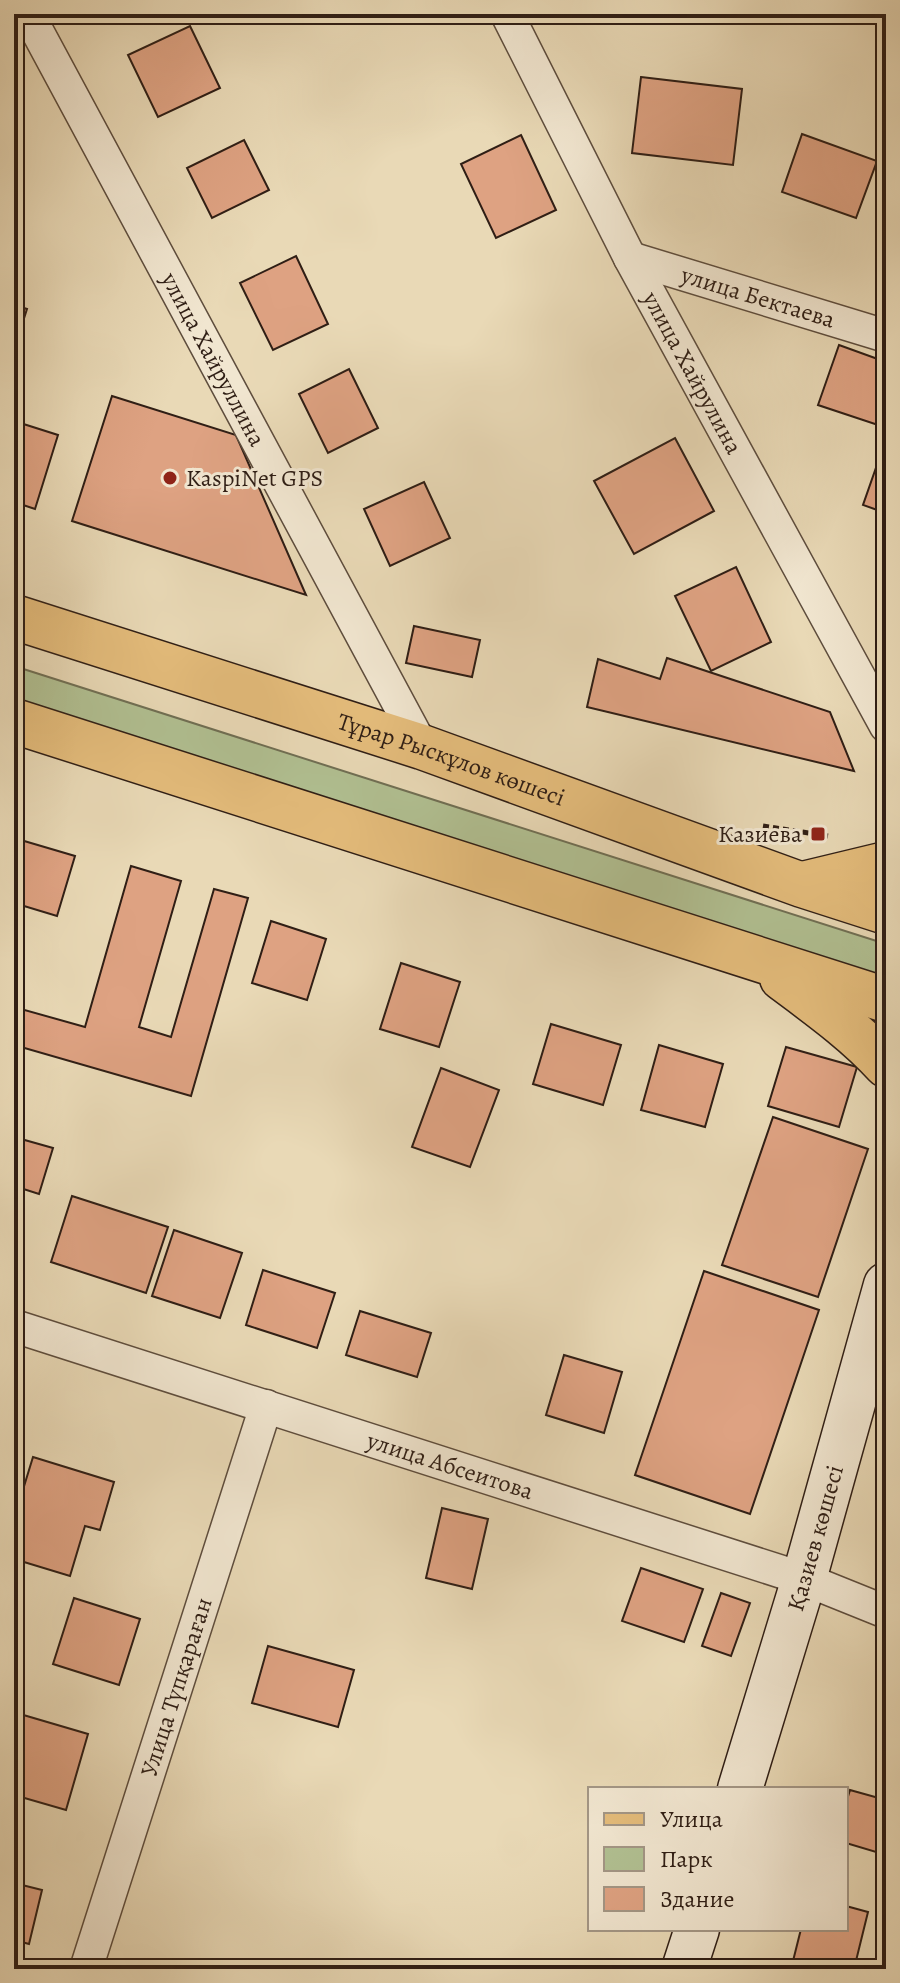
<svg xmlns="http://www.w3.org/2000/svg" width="900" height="1983" viewBox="0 0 900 1983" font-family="Alegreya,serif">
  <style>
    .green { fill: #b1c092; stroke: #706f54; stroke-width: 2 }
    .building { fill: #dea282; stroke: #2f1e15; stroke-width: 2 }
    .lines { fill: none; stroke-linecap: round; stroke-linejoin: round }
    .street-casing { stroke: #5e4d3d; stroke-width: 35 }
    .secondary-casing { stroke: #2f1e15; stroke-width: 47 }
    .primary-casing { stroke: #2f1e15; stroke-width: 47 }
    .path { stroke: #2f1e15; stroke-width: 5; stroke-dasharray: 6 4; stroke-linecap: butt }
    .street { stroke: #f1e6d0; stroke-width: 32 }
    .secondary { stroke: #f1e6d0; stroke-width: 44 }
    .primary { stroke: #e4bc7b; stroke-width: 44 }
    .poi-dot { fill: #8f2418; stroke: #f1e6d0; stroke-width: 3 }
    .labels { text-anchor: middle; stroke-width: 6; stroke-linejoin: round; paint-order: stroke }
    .street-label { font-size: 24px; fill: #2f1e15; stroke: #f1e6d0 }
    .poi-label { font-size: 24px; fill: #2f1e15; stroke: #f1e6d0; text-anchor: start }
  </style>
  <rect width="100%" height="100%" fill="#e9d9b6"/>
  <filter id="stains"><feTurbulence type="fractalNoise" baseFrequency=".0025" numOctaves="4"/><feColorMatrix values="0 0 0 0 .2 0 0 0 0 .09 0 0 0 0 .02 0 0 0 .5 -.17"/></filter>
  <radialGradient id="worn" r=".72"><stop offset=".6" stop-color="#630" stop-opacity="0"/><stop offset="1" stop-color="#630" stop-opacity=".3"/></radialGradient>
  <polygon class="green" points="14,666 886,944 886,973 884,979 14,702"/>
  <g class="building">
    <polygon points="190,26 220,88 158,117 128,55"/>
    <polygon points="641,77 742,89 733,165 632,153"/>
    <polygon points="802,134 877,161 856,218 782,192"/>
    <polygon points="521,135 556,210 496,238 461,164"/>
    <polygon points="244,140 269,190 212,218 187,168"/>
    <polygon points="296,256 328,324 273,350 240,283"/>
    <polygon points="14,305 27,309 14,350"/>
    <polygon points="839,345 886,362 886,420 884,427 818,405"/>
    <polygon points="349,369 378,428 328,453 299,394"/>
    <polygon points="112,396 236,435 306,595 72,521"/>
    <polygon points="14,421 58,435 35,509 14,502"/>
    <polygon points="675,438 714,511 634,554 594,481"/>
    <polygon points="886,439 886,513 863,505"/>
    <polygon points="424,482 450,538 390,566 364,509"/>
    <polygon points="736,567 771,642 711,671 675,596"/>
    <polygon points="414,626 480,640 472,677 406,663"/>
    <polygon points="667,658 830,712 854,771 587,707 598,659 660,679"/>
    <polygon points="14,838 75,856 57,916 14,903"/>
    <polygon points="131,866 181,881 139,1027 171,1037 214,889 248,898 191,1096 14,1045 14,1007 85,1027"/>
    <polygon points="271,921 326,939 307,1000 252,983"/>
    <polygon points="401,963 460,982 439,1047 380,1029"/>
    <polygon points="551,1024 621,1045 603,1105 533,1084"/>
    <polygon points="659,1045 723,1064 705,1127 641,1110"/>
    <polygon points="786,1047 857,1067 839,1127 768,1106"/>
    <polygon points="441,1068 499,1090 470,1167 412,1147"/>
    <polygon points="773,1117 868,1149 818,1297 722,1265"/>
    <polygon points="14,1137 53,1148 39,1194 14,1186"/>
    <polygon points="72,1196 168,1227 146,1293 51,1262"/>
    <polygon points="174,1230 242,1253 220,1318 152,1296"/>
    <polygon points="263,1270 335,1293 317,1348 246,1325"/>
    <polygon points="704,1271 819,1310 750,1514 635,1475"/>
    <polygon points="360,1311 431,1333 417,1377 346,1355"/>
    <polygon points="564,1355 622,1372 604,1433 546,1415"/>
    <polygon points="33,1457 114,1482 100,1530 85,1526 70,1576 14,1559 14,1519"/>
    <polygon points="442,1508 488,1519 472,1589 426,1578"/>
    <polygon points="641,1568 703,1589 684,1642 622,1621"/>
    <polygon points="721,1593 750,1603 731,1656 702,1646"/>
    <polygon points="74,1598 140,1619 119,1685 53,1664"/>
    <polygon points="268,1646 354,1670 338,1727 252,1703"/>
    <polygon points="20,1714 88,1734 66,1810 14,1795 14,1736"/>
    <polygon points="850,1790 886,1800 886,1855 846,1843 846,1803"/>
    <polygon points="14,1883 42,1890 29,1944 14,1940"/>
    <polygon points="846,1906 868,1912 854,1969 791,1969 801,1929 846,1929"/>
  </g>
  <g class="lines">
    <g class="street-casing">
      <g id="street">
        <path id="s1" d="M28,14L422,747"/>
        <path id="s2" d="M507,14L630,258L886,726"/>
        <path id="s3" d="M630,258L886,336"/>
        <path id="s4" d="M14,1326L804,1579L886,1612"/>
        <path id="s5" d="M86,1969L266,1406"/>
      </g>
    </g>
    <g class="secondary-casing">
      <g id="secondary">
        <path id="s6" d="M740,1789L804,1579L886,1285"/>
        <polyline points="684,1969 697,1929"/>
      </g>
    </g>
    <g class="primary-casing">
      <g id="primary">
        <path id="s7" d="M14,617L422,747L802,885L886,912"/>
        <polyline points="14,721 886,1000"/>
        <polyline points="803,884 886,864"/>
        <path d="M782,978C818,1005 856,1032 886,1065"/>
      </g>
    </g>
    <polyline class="path" points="763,826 828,836"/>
    <use href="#street" class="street"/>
    <use href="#secondary" class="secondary"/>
    <use href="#primary" class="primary"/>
  </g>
  <g class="poi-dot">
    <circle cx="170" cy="478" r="8"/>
    <rect x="810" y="826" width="16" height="16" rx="4"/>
  </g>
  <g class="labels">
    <g class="street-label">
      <text dy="8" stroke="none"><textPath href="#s3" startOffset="134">улица Бектаева</textPath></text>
      <text dy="8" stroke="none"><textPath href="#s1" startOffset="392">улица Хайруллина</textPath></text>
      <text dy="8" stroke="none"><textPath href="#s2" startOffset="404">улица Хайрулина</textPath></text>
      <text dy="8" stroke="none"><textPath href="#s7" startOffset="460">Тұрар Рыскұлов көшесі</textPath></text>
      <text dy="8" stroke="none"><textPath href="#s4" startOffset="458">улица Абсеитова</textPath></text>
      <text dy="8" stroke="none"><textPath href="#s6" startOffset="262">Қазиев көшесі</textPath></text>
      <text dy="8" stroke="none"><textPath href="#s5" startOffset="296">Улица Түпқараған</textPath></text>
    </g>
    <g class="poi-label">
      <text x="186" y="486">KaspiNet GPS</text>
      <text x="802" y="842" text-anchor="end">Казиева</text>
    </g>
  </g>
  <rect width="900" height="1983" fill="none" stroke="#e9d9b6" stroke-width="48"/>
  <rect x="16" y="16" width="868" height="1951" fill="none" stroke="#2f1e15" stroke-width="4"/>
  <rect x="24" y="24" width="852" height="1935" fill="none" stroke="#2f1e15" stroke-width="2"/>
  <rect x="588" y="1787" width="260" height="144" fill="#f1e6d0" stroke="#a39685" stroke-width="2"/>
  <rect x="604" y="1813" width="40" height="12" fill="#e4bc7b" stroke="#a39685" stroke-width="2"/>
  <text x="660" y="1827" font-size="24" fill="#2f1e15">Улица</text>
  <rect x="604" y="1847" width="40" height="24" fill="#b1c092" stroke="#a39685" stroke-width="2"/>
  <text x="660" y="1867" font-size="24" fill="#2f1e15">Парк</text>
  <rect x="604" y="1887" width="40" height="24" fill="#dea282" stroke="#a39685" stroke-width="2"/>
  <text x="660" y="1907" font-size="24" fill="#2f1e15">Здание</text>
  <rect width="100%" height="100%" filter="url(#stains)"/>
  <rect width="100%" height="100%" fill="url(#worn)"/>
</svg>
